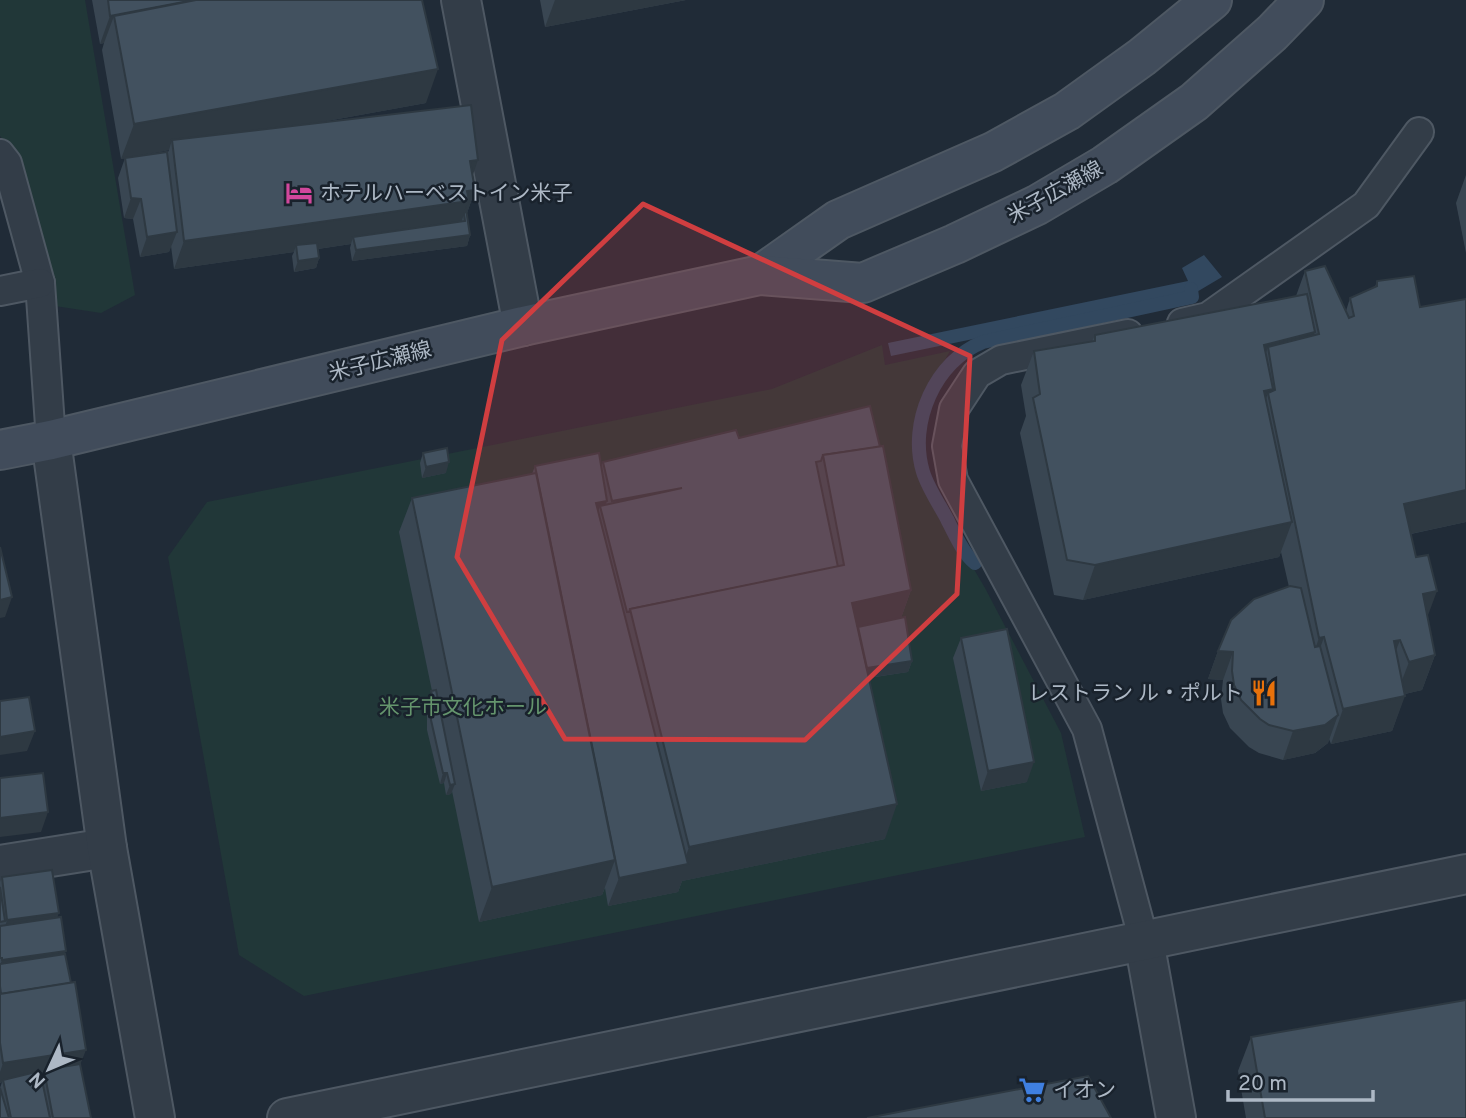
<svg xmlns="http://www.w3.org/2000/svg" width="1466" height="1118" viewBox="0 0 1466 1118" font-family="Overpass,'Noto Sans JP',sans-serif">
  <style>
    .green { fill: #213738 }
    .water { fill: #32485f }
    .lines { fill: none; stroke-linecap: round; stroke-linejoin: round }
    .stream { stroke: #32485f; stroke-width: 14 }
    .service-casing { stroke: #4e5863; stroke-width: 32 }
    .minor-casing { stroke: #4e5863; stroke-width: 42 }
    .tertiary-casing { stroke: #4e5863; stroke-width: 42 }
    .secondary-casing { stroke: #4e5863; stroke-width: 42 }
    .service { stroke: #333d48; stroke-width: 28 }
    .minor { stroke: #333d48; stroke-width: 38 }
    .tertiary { stroke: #333d48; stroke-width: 38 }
    .secondary { stroke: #414c5b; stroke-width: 38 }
    .wall { fill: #394652; fill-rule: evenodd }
    .shaded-wall { fill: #2e3942 }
    .building { fill: #42515f; stroke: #2e3942; stroke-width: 2 }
    .marked { fill: #d03e40; fill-opacity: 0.2; stroke: #d03e40; stroke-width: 5; stroke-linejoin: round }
    .labels { text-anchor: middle; stroke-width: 5; stroke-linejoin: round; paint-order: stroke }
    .street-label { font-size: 21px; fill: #adb8c5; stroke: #19222c }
    .poi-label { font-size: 21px; fill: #adb8c5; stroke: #19222c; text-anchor: start }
    .park-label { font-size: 21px; fill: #65956d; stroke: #19222c }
  </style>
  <rect width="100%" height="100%" fill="#202b37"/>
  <g class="green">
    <polygon points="0,0 85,0 135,295 101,313 55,306 22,164 0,136"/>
    <polygon points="882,345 885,365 950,351 927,391 915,422 916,471 985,588 1061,733 1085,837 304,996 239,955 168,557 207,502 772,389"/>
  </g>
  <polygon class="water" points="1204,255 1222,277 1195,293 891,356 888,343 1188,281 1182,268"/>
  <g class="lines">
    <path class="stream" d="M975,563C964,555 954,533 947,519C939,504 928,488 923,472C908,423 935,361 983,342L1192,297L1191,289"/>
    <g class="service-casing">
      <g id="service">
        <polyline points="0,154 7,163 40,283 51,440"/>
        <polyline points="0,291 40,283"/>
        <polyline points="1182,323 1208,317 1366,205 1419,132"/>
        <polyline points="1128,334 1001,360 977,374 954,409 947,446 953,480 1087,729 1144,941"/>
      </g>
    </g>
    <g class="minor-casing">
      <g id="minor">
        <polyline points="461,0 523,326"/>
        <polyline points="0,865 107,848"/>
        <polyline points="1144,941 1176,1118"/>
      </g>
    </g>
    <g class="tertiary-casing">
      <g id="tertiary">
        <polyline points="51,440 107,848 155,1118"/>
        <polyline points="287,1118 1466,874"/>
      </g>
    </g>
    <g class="secondary-casing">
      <g id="secondary">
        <polyline points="760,275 838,220 993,152 1067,111 1142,57 1212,0"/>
        <polyline points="0,450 51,440 523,326 760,275 863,283 955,244 1037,205 1105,165 1194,102 1272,33 1304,0"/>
      </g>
    </g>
    <use href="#service" class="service"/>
    <use href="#minor" class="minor"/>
    <use href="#tertiary" class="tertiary"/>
    <use href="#secondary" class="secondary"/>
  </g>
  <g class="wall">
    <path d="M92,0H422L426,103L316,123L472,175L475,190L467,213L470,235L467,246L352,261L350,248L351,244L318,249L319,258L316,268L294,272L292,256L294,252L174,269L171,246L169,252L140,257L133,219L124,218L118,178L125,158L121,159L102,50L104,43L100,44ZM169,150L167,154L127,158Z"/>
    <polygon points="540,0 686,0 545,27"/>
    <polygon points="1466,175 1466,253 1456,203"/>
    <polygon points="1305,271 1346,311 1350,298 1375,287 1377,281 1466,522 1411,534 1435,655 1422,690 1405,694 1392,731 1331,744 1329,739 1328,743 1315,753 1283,760 1259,753 1249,747 1230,728 1223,713 1221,699 1223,680 1208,679 1218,651 1289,587 1281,552 1279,557 1083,600 1054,595 1020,433 1026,416 1021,385 1034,351 1092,341 1095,335 1296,296"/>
    <polygon points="870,406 911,590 901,618 912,661 908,672 869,678 885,839 682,881 678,892 608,906 605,888 602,895 479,922 452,791 451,794 446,795 444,783 440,784 427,730 427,713 429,707 428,702 432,691 399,532 412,498 532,474 535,466 601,467 603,462 739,438"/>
    <polygon points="423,453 446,473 422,478 420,463"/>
    <polygon points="961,638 1027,782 981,791 953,658"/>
    <polygon points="2,877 58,917 64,954 80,1065 91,1118 0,1118 0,1088 2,1082 0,1083 0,882"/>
    <polygon points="1251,1037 1466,1118 1246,1118 1238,1071"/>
  </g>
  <g class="shaded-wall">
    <polygon points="194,0 114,16 104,43 100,44 110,16"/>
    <polygon points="555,0 686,0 545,27"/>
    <polygon points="438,69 426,103 173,149 172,140 169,150 121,159 134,124"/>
    <polygon points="478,160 468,189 470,161"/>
    <polygon points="475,190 465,219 464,214 459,229 353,237 351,244 297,252 296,245 294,252 174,269 184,241"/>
    <polygon points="131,198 141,199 133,219 124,218"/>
    <polygon points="177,232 169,252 140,257 147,237"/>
    <polygon points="470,235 467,246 352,261 356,250"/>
    <polygon points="319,258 316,268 294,272 298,261"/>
    <polygon points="1315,332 1302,367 1268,347 1257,378 1264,345"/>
    <polygon points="1273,389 1269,398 1268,393 1257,424 1264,391"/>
    <polygon points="449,462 446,473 422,478 426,467"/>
    <polygon points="1466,490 1466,522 1391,538 1404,504"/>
    <polygon points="607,501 602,516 600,506 591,531 596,503"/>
    <polygon points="1292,522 1279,557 1083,600 1095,565"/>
    <polygon points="911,590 899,624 848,636 852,603"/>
    <polygon points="1437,591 1424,626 1423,594"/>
    <polygon points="12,597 5,617 0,618 0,600"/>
    <polygon points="1324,637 1312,672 1307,672 1319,638"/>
    <polygon points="1400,640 1387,674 1394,641"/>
    <polygon points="1218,651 1233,652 1223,680 1208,679"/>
    <polygon points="1435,655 1422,690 1396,696 1409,662"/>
    <polygon points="912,661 908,672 853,680 857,670"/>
    <polygon points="1405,696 1392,731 1331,744 1343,709"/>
    <polygon points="1338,715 1328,743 1315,753 1283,760 1293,731"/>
    <polygon points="35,731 27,751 0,755 0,737"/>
    <polygon points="1034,762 1027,782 981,791 988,771"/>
    <polygon points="443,773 447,773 444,783 440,784"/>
    <polygon points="455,784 451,794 446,795 450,785"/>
    <polygon points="897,804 885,839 682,881 678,892 608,906 619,878 683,865 689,847"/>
    <polygon points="48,812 41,832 0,837 0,818"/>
    <polygon points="615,860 602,895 479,922 492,887"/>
    <polygon points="59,913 55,923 4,931 7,920"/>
    <polygon points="66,951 62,961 0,966 2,960"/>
    <polygon points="86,1050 78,1070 44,1070 42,1076 3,1080 2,1082 0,1083 0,1072 3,1063"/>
  </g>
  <g class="building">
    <polygon points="108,0 194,0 110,16"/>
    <polygon points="196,0 422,0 438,69 134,124 114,16"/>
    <polygon points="471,105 478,160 470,161 475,190 467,191 469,201 184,241 172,140"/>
    <polygon points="167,152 177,232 147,237 141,199 131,198 125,158"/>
    <polygon points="466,209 470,235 356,250 353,237 465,221 464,214"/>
    <polygon points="317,243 319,258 298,261 296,245"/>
    <polygon points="1325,266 1349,318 1354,316 1350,298 1377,286 1377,281 1414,276 1420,307 1466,299 1466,490 1404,504 1416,557 1428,555 1437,591 1423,594 1435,655 1409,662 1400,640 1394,641 1405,696 1343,709 1324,637 1319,638 1268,393 1275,390 1268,347 1319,334 1305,271"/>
    <polygon points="1307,294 1315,332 1264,345 1273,389 1264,391 1292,522 1095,565 1067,560 1033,398 1040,394 1034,351 1095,341 1095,335"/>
    <polygon points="870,406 880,447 823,455 821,461 816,462 838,567 630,609 629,612 627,612 600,506 682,488 612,501 603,462 736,430 739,438"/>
    <polygon points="883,446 911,590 852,603 897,804 689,847 630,609 844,565 823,455"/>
    <polygon points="447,448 449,462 426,467 423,453"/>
    <polygon points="599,453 607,501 596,503 688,864 619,878 535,466"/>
    <polygon points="536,473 615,860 492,887 412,498"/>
    <polygon points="0,547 12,597 0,600"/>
    <polygon points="1290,586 1301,588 1315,647 1320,646 1338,715 1325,725 1293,731 1269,725 1260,719 1241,700 1234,685 1232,671 1233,652 1218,651 1231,620 1254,599"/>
    <polygon points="905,617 912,661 867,668 858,627"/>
    <polygon points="1007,629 1034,762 988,771 961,638"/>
    <polygon points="436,690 455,784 450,785 447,773 443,773 431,720 430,703 434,702 431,691"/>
    <polygon points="29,697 35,731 0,737 0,701"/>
    <polygon points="43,773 48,812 0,818 0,778"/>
    <polygon points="52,870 59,913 7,920 2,877"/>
    <polygon points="0,887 5,921 0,922"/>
    <polygon points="61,917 66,951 2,960 2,958 0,958 0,926"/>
    <polygon points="65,954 71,983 1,994 0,986 0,964"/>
    <polygon points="75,982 86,1050 3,1063 0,1043 0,994"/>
    <polygon points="1466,1000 1466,1118 1265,1118 1251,1037"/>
    <polygon points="80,1064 91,1118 53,1118 44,1070"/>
    <polygon points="40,1071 50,1118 11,1118 3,1080"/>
    <polygon points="1088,1076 1111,1118 867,1118"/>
    <polygon points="0,1088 9,1118 0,1118"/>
  </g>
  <path class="marked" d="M643,204L970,356L957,594L805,740L565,739L457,557L502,340Z"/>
  <defs>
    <g id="hotel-bare" transform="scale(2.1)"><path d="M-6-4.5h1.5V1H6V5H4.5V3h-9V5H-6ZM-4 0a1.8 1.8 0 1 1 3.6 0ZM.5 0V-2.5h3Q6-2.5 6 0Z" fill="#d1479c" stroke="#19222c" stroke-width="2.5" paint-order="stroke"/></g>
    <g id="restaurant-bare" transform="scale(2.1)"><path d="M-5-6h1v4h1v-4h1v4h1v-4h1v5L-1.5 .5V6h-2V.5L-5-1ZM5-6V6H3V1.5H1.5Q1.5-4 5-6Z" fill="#e8710a" stroke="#19222c" stroke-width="2.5" paint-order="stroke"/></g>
    <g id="supermarket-bare" transform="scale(2.1)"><path d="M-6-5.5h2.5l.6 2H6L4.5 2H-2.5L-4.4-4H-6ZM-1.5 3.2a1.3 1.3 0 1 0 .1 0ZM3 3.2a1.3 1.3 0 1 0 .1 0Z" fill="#3f7fe0" stroke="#19222c" stroke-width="2.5" paint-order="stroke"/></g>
  </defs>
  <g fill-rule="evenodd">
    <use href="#hotel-bare" x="299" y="193"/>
    <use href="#restaurant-bare" x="1264" y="693"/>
    <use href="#supermarket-bare" x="1032" y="1090"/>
  </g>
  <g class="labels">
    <g class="street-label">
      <text transform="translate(1055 192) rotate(-29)" y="7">米子広瀬線</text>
      <text transform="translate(380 361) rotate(-14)" y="7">米子広瀬線</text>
    </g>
    <g class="poi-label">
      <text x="320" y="200">ホテルハーベストイン米子</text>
      <text x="1243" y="700" text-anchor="end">レストラン ル・ポルト</text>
      <text x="1053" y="1097">イオン</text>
    </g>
    <g class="park-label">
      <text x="463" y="714">米子市文化ホール</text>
    </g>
  </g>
  <g transform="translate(49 1069) rotate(226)" stroke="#19222c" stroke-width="5" paint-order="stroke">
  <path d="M0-5L12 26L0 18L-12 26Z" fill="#adb8c5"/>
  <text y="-10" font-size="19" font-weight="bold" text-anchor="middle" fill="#adb8c5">N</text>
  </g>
  <path d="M1228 1090v10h145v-10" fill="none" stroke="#adb8c5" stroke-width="3.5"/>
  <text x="1238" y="1090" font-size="21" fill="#adb8c5" stroke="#19222c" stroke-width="5" paint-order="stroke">20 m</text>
</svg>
